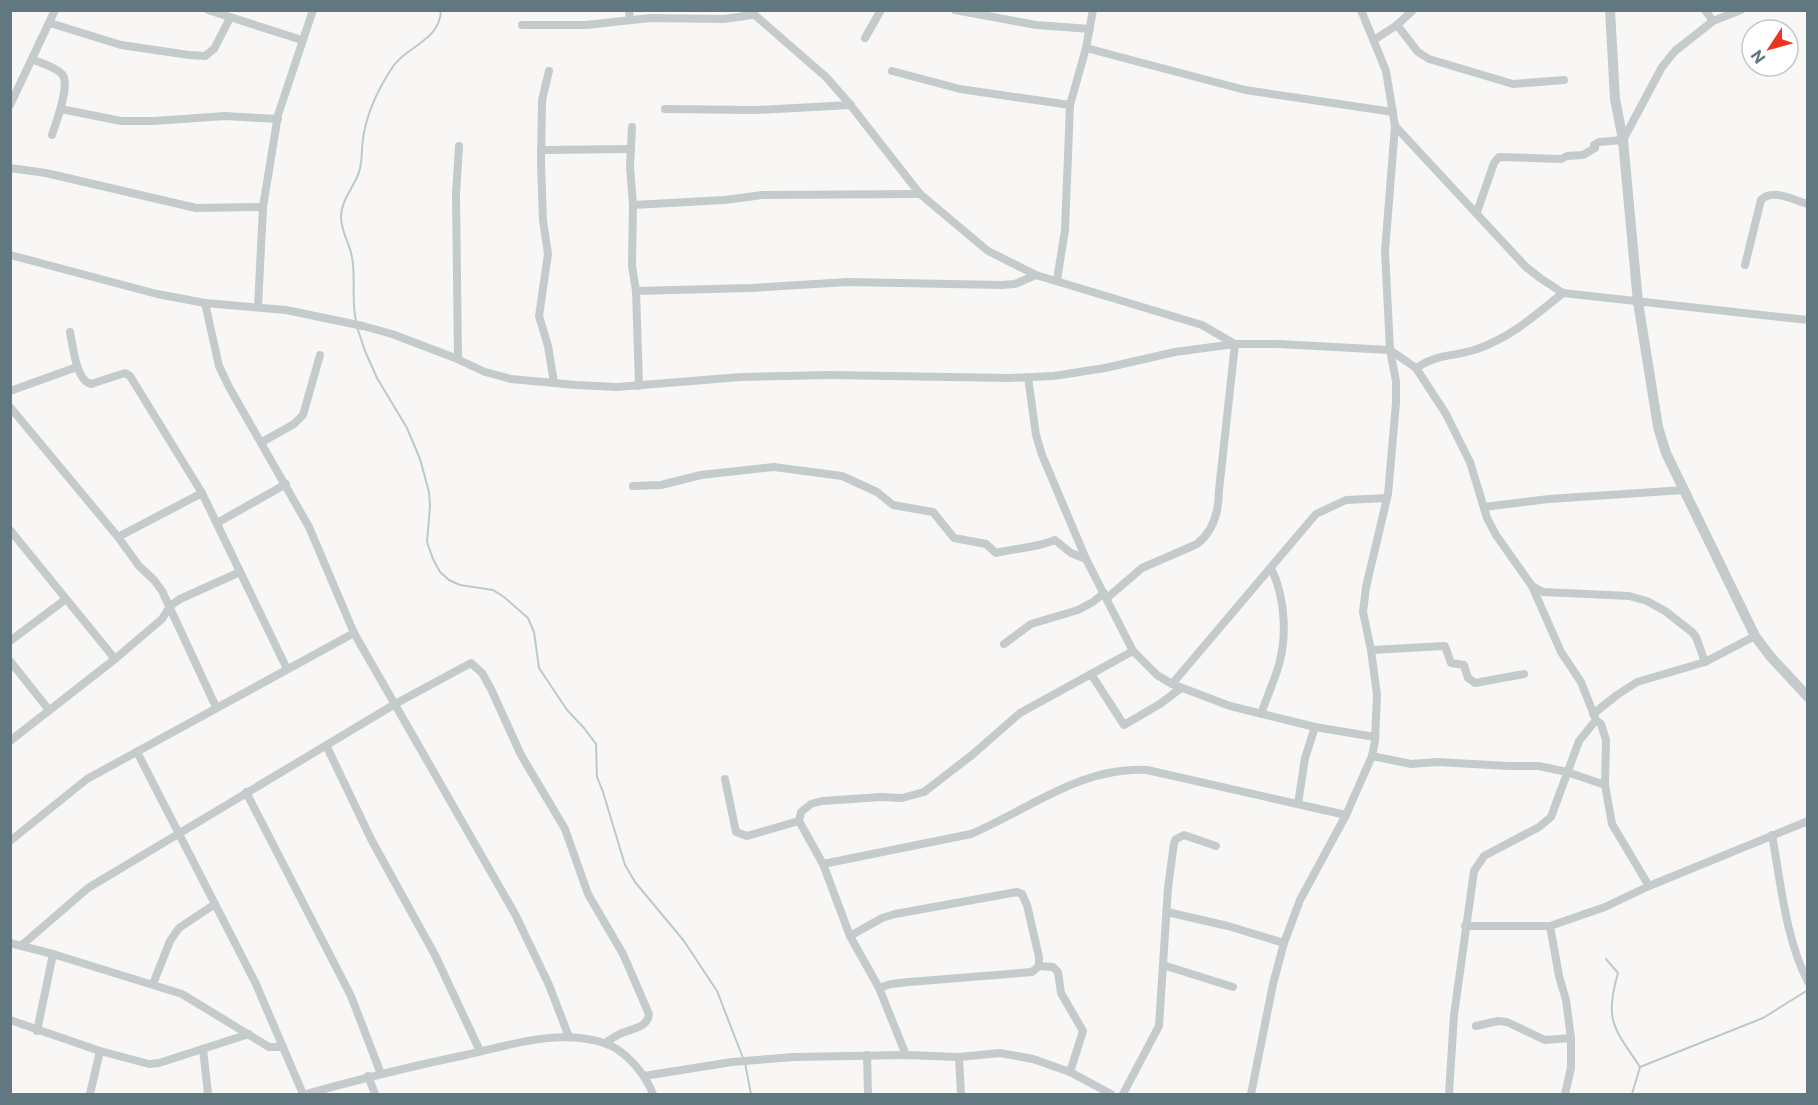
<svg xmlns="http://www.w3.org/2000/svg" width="1818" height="1105" viewBox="0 0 1818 1105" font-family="Commissioner,sans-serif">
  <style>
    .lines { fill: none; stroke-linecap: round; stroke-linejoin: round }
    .stream { stroke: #bacacc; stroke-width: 2 }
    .minor { stroke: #c5cacc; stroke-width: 8 }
    .tertiary { stroke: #c5cacc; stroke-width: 10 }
  </style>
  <rect width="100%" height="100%" fill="#f8f7f5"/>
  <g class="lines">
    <g class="stream">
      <path d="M356,321C351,300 356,279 352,257C350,244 341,232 341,217C341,202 352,189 358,175C363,163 361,152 363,139C366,116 378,90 390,71C404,46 440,42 441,10"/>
      <polyline points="357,327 365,351 377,378 407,428 420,459 429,492 430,506 427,542 433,559 440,572 449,580 460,585 493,590 504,597 528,618 534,632 539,668 567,710 584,728 596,744 597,777 603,792 625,865 635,882 684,941 717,991 743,1058"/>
      <path d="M1606,959L1618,973C1604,1021 1614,1028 1640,1067"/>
      <polyline points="745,1063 751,1094"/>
      <polyline points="1632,1094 1640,1067 1763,1018 1808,990"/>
    </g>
    <g class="minor">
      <polyline points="208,10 302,40"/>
      <polyline points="629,10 630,20"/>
      <polyline points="749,10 826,77 848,102 920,194 988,251 1036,275 1202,325 1233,343"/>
      <polyline points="955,10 1036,25 1090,29"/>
      <polyline points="1705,10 1713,21"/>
      <polyline points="50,23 121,45 189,55 205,56 214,49 230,18"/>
      <polyline points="522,25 586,25 650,18 724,19 752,15"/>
      <polyline points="1397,25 1418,52 1429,59 1513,84 1564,80"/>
      <polyline points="865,38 881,10"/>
      <polyline points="1374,40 1397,25 1413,10"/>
      <polyline points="1086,48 1245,90 1393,112"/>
      <path d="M32,59C40,63 56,67 62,74C71,85 56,122 52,135"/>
      <polyline points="549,71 542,100 541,164 543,220 548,254 539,316 548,346 554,383"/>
      <polyline points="892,71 960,89 1070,105"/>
      <polyline points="10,105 55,10"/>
      <polyline points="61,109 121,121 154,121 225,116 278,119"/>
      <polyline points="665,109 755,110 851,105"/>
      <polyline points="1395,126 1526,267 1540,278 1563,293 1808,320"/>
      <polyline points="632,127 630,167 633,205 632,266 636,291 639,386"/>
      <polyline points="541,150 631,149"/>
      <polyline points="10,168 46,173 196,208 263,207"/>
      <polyline points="633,205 725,200 762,195 920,194"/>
      <polyline points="1477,212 1494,163 1499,157 1561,159 1567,156 1583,155 1595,148 1594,145 1599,142 1623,140 1662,67 1675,51 1713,21 1741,10"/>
      <polyline points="10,255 157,294 205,303 286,310 363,326 392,334 455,358 485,372 511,379 576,385 617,387 741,377 830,375 1009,378 1054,376 1105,368 1175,352 1235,344 1278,344 1390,350 1416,368 1446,414 1470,462 1487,518 1496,535 1532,586 1561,652 1581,682 1596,720 1601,724 1606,740 1605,785 1612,824 1649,886"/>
      <path d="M1745,265L1761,200C1773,188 1793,200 1808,204"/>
      <polyline points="1057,280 1065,230 1070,105 1086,48 1093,10"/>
      <polyline points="636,291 751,288 848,282 1001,285 1015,284 1036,275"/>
      <polyline points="205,303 219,366 229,387 309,527 354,633 515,914 549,985 569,1037"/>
      <polyline points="258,307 263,207 278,115 313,10"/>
      <path d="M70,332C73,346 76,381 91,384L125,373L130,376L202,493L287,669"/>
      <polyline points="458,359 456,194 459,146"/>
      <path d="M1416,368C1438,353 1454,357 1477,349C1513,336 1534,316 1563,293"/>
      <polyline points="1028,377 1036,435 1042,455 1086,559 1133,651 1157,675 1172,684 1230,706 1315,727 1375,737"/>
      <polyline points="10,391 77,367"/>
      <polyline points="10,407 118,537 139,566 154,580 162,591 216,707"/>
      <polyline points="262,442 294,424 303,415 320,355"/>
      <path d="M633,486L661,485L701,475L774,467L842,476L877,492L893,505L933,512L954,538L986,544L996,553C1016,548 1036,548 1055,540L1071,553L1086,559"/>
      <polyline points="1484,507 1549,499 1684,490"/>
      <polyline points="217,523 286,484"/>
      <polyline points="10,530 115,659"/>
      <polyline points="118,537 202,493"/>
      <polyline points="1532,586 1543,592 1629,596 1647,601 1665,611 1692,632 1696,637 1705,662"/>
      <path d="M1107,598L1142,568L1197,544C1215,530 1219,510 1219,490L1235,344"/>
      <polyline points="10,641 66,599"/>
      <polyline points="1004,644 1031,624 1078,610 1093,602 1104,593"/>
      <polyline points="1371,650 1445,646 1451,663 1464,665 1468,678 1475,683 1524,674"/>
      <polyline points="10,661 49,710"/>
      <polyline points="1091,674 1124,725 1160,704 1181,688"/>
      <polyline points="1172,684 1316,514 1346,500 1387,498"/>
      <path d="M1261,714C1266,700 1271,688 1276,674C1288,642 1286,599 1271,568"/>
      <polyline points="1593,714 1617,695 1637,682 1705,662 1755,636"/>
      <polyline points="10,741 115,659 162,619 170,606 180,599 240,572"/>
      <polyline points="326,745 372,841 435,955 480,1051"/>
      <polyline points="137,752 256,984 303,1094"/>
      <polyline points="1372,756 1411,764 1437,762 1509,766 1539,766 1567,772 1605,785"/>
      <polyline points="725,779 736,832 747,836 799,821"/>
      <polyline points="246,792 351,996 381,1074"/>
      <polyline points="1298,804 1305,758 1315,727"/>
      <path d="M1772,835C1781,883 1785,937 1808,982"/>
      <polyline points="10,841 87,779 354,633"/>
      <path d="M823,864L971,834C1028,810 1081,766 1147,770L1346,815"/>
      <polyline points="1167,912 1228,926 1284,943"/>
      <polyline points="1465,926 1550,926 1605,907 1649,886 1808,821"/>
      <polyline points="1550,926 1559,976 1566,1000 1571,1038 1571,1068 1565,1094"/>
      <polyline points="850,936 882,918 895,914 1017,892 1022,894 1027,905 1039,957 1039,966"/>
      <polyline points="10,943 53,954 182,994 269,1047 283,1047"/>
      <path d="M22,945L88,888L395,704L471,663L482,673L491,689L521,755L565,829L588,894L623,954L649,1014C647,1030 629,1028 618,1035C613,1037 609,1041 605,1043"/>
      <polyline points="1163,965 1233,987"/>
      <polyline points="153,984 170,941 179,928 215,904"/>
      <polyline points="879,988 891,984 909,982 1032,972 1039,966 1053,967 1058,972 1061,993 1083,1031 1070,1072"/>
      <polyline points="10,1020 100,1051 149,1064 159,1063 249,1034"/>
      <polyline points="1476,1026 1498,1021 1507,1022 1545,1040 1571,1038"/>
      <polyline points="37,1031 53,954"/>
      <polyline points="203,1049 208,1094"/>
      <polyline points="867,1055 868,1094"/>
      <polyline points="906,1055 879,988 850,936 823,864 799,821 801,812 811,804 822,801 881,797 902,798 924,792 972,755 1020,713 1133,651"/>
      <polyline points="959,1057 961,1094"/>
      <polyline points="368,1076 375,1094"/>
      <polyline points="644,1076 732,1062 794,1057 906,1055 959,1057 1000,1053 1033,1059 1070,1072 1111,1094"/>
      <polyline points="90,1094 100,1051"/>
      <path d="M306,1094C357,1080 408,1067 461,1056C507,1046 557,1028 604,1043C626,1050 645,1074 653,1094"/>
      <polyline points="1123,1094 1159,1026 1168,888 1174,843 1176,839 1184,835 1216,846"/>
      <polyline points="1251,1094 1273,984 1284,943 1300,900 1346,815 1372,756 1375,741 1377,695 1371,650 1363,612 1366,587 1388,494 1396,403 1396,381 1390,350 1385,251 1395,126 1386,71 1361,10"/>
      <polyline points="1449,1094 1454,1015 1474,871 1484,856 1539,827 1551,817 1579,741 1596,720"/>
    </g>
    <polyline class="tertiary" points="1610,10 1615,99 1623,140 1638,302 1658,427 1666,453 1755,636 1770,656 1808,697"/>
  </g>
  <rect width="1818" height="1105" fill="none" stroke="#617881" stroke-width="24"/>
  <g transform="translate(1770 48) rotate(234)"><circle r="28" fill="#ffffff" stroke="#c0c9cd" stroke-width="1.5"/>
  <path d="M0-4.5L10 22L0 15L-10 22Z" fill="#ec3521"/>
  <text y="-9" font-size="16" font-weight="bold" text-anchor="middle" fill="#617881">N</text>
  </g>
</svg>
